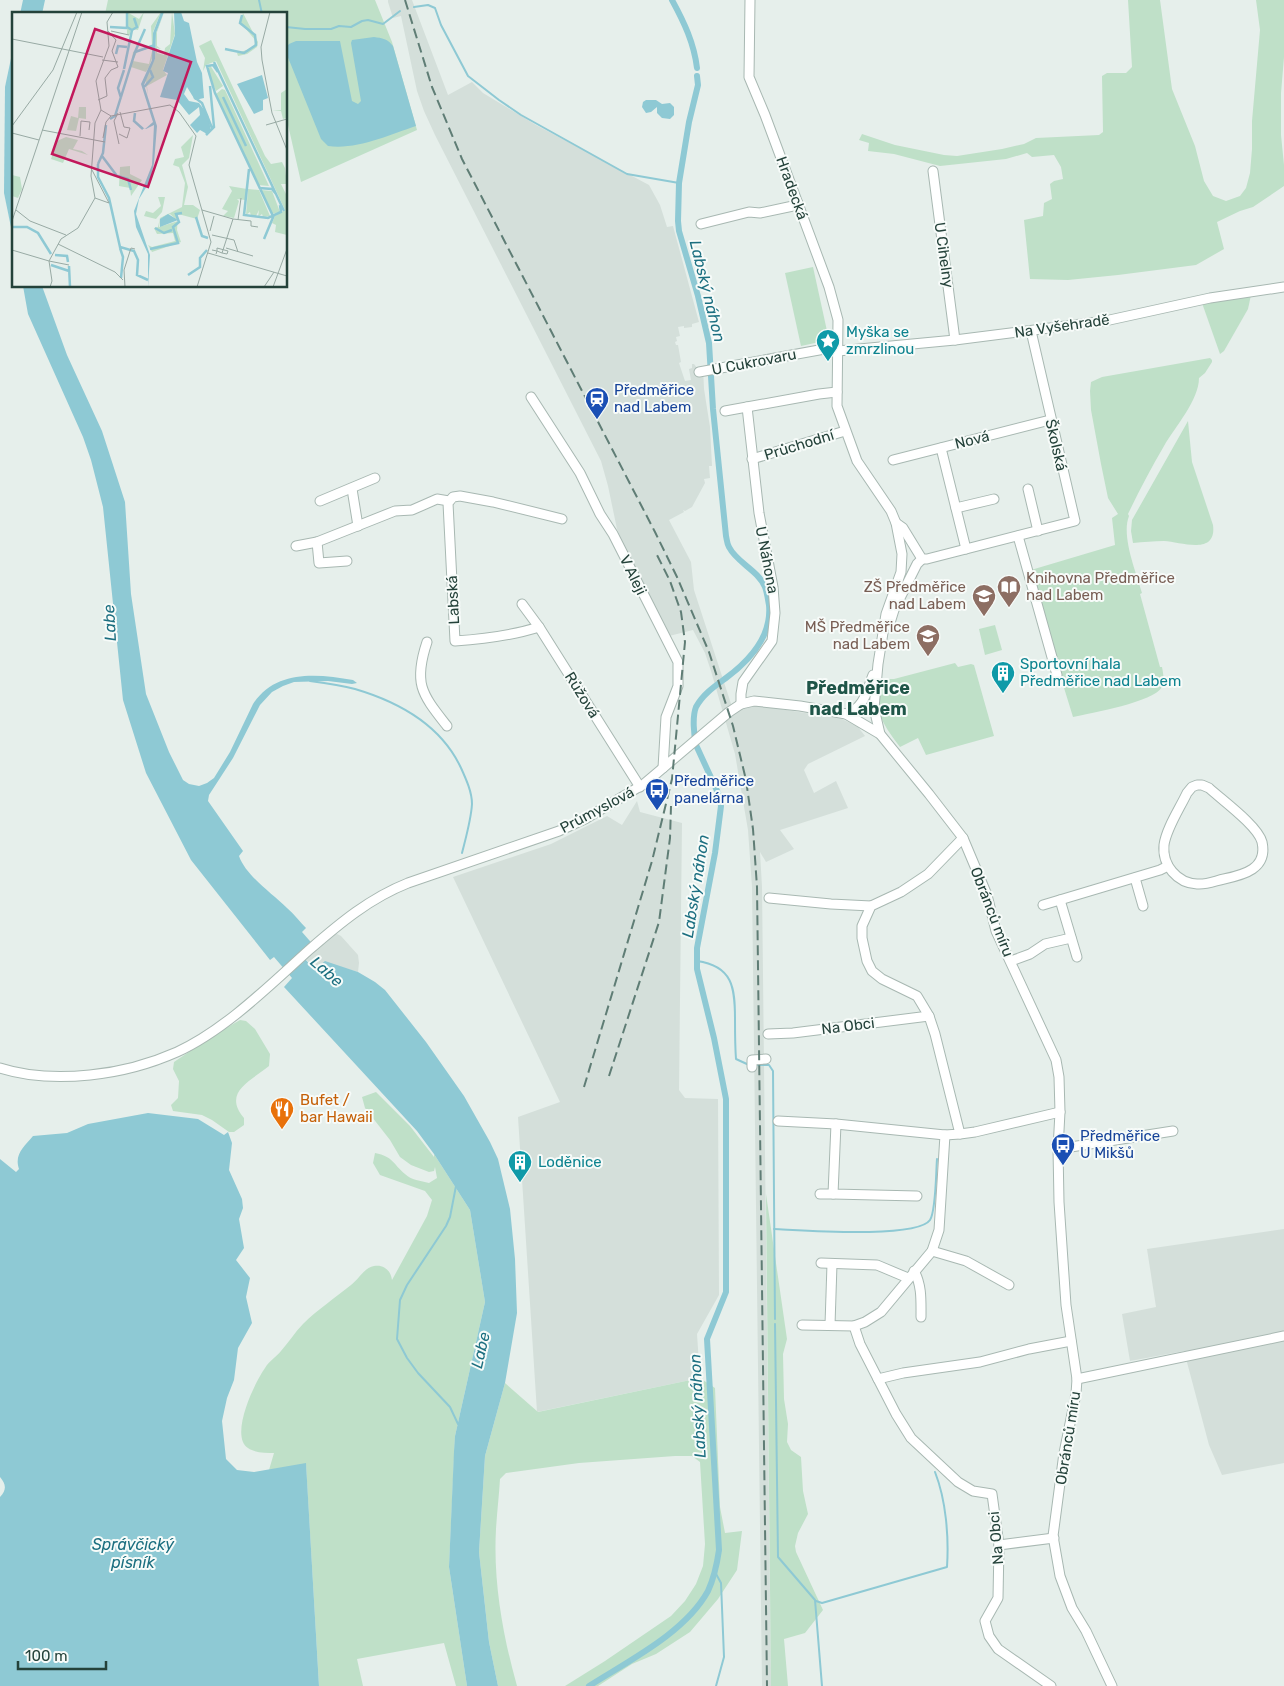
<svg xmlns="http://www.w3.org/2000/svg" width="1284" height="1686" viewBox="0 0 1284 1686" font-family="Rubik,sans-serif">
  <style>
    .built { fill: #d4dfda }
    .green { fill: #bfe0c8 }
    .water { fill: #8ec9d4 }
    .lines { fill: none; stroke-linecap: round; stroke-linejoin: round }
    .stream { stroke: #8ec9d4; stroke-width: 2 }
    .canal { stroke: #8ec9d4; stroke-width: 6 }
    .minor-casing { stroke: #a8b8b2; stroke-width: 11 }
    .minor { stroke: #fff; stroke-width: 9 }
    .rail { stroke: #5f7d75; stroke-width: 2; stroke-dasharray: 10 5; stroke-linecap: butt }
    .labels { text-anchor: middle; stroke-width: 4; stroke-linejoin: round; paint-order: stroke }
    .street-label { font-size: 15px; fill: #24423a; stroke: #f7fbf9 }
    .culture-label { font-size: 15px; fill: #0d838f; stroke: #f7fbf9; text-anchor: start }
    .transit-label { font-size: 15px; fill: #164399; stroke: #f7fbf9; text-anchor: start }
    .education-label { font-size: 15px; fill: #785e54; stroke: #f7fbf9; text-anchor: end }
    .food-label { font-size: 15px; fill: #c56008; stroke: #f7fbf9; text-anchor: start }
    .water-label { font-size: 16px; font-style: italic; fill: #1c6f80; stroke: #f7fbf9 }
    .quarter-label { font-size: 18px; font-weight: bold; fill: #1f5548; stroke: #f7fbf9 }
    .inset-river { fill: none; stroke: #8ec9d4; stroke-width: 2.5 }
    .inset-road { fill: none; stroke: #98aaa4; stroke-width: 1 }
    .view { fill: #c2185b; fill-opacity: 0.15; stroke: #c2185b; stroke-width: 2.5 }
    .inset-edge { fill: none; stroke: #24423a; stroke-width: 2.5 }
  </style>
  <rect width="100%" height="100%" fill="#e6efeb"/>
  <g class="built">
    <polygon points="388,0 412,0 448,95 472,82 483,93 536,125 649,185 660,205 667,227 673,226 699,322 692,324 692,327 684,328 684,326 678,327 680,336 676,337 677,341 675,342 676,345 678,345 681,362 679,363 685,381 691,380 689,369 692,368 692,364 694,364 697,368 703,367 704,389 710,427 712,466 709,466 710,478 704,479 705,483 692,507 685,511 683,510 684,512 669,520 691,562 694,590 734,713 743,708 756,705 842,719 858,727 865,736 808,764 804,770 814,793 836,781 848,808 780,830 794,849 766,862 760,852 762,887 771,1686 762,1686 752,887 748,830 735,754 711,671 705,653 693,630 669,636 630,560 617,529 608,486 601,461 435,135 424,111 417,91 401,16 393,18 388,2"/>
    <polygon points="637,801 640,812 682,823 679,1090 685,1098 718,1099 719,1295 697,1334 700,1378 537,1412 518,1117 560,1102 453,877 551,844 607,816 622,825"/>
    <polygon points="337,934 341,936 358,955 359,963 358,972 328,963 320,966 320,972 317,972 305,958 332,935"/>
    <polygon points="1284,1229 1284,1463 1222,1475 1209,1445 1184,1351 1130,1361 1122,1314 1156,1307 1147,1249"/>
  </g>
  <g class="green">
    <polygon points="108,0 375,0 392,42 417,130 301,182 286,116 286,14 105,14"/>
    <polygon points="1128,0 1160,0 1172,89 1195,146 1204,181 1213,196 1226,201 1240,196 1246,188 1250,173 1252,149 1252,121 1260,30 1256,0 1284,0 1284,57 1281,93 1281,135 1284,165 1284,186 1253,207 1240,211 1217,222 1224,249 1196,265 1118,275 1068,280 1030,279 1024,220 1043,216 1044,203 1052,199 1050,184 1054,181 1063,179 1061,167 1054,155 1032,157 1027,153 1006,159 940,166 894,154 868,151 869,143 859,140 862,134 895,145 944,155 957,156 1002,149 1024,144 1036,138 1099,135 1103,132 1102,76 1107,73 1126,73 1132,67"/>
    <polygon points="813,267 829,340 801,346 785,273"/>
    <polygon points="1251,295 1248,309 1224,351 1220,354 1202,303"/>
    <path d="M1210,358L1212,360V362L1205,373L1199,378C1199,400 1175,427 1164,446C1151,468 1139,491 1128,514L1129,516C1121,536 1136,572 1142,593L1140,594L1160,667H1162C1163,673 1165,681 1162,687C1154,702 1091,713 1073,717L1048,636L1031,570L1115,545L1112,518L1118,514L1108,498L1101,464L1091,410L1090,391L1091,382L1102,377Z"/>
    <path d="M1188,421L1192,462L1213,525C1217,556 1181,542 1164,541C1154,541 1143,542 1133,543L1131,531L1132,520Z"/>
    <polygon points="995,625 1002,650 985,655 979,629"/>
    <path d="M955,663L958,667L971,664L974,665L994,736L926,755L918,738L900,747C879,719 876,714 882,679H894Z"/>
    <path d="M240,1020L246,1021L255,1029L270,1054L269,1066C251,1081 222,1092 244,1118V1125L234,1132H229L212,1120L202,1115L173,1111L171,1105L178,1098L179,1081L173,1069L174,1062L214,1035Z"/>
    <path d="M376,1092L410,1126L434,1157V1154L470,1210L485,1302L455,1436L449,1567L467,1686H456L444,1643L357,1659L363,1686H319L306,1464L269,1470L274,1453C266,1453 255,1453 248,1448C229,1436 255,1382 265,1368C269,1361 276,1357 281,1351C289,1342 295,1332 303,1324C317,1310 335,1298 351,1285C358,1280 365,1267 374,1266C384,1264 391,1271 392,1280L427,1216L432,1200L425,1191L380,1175L373,1163L375,1153C394,1157 392,1163 405,1174C411,1180 421,1181 429,1183L437,1178L435,1167L434,1171L429,1172L411,1165L400,1157L390,1140L365,1108L362,1097Z"/>
    <polygon points="766,1194 787,1339 783,1354 784,1399 788,1424 787,1442 791,1450 801,1457 803,1491 808,1514 798,1533 795,1546 796,1552 823,1610 805,1633 784,1639 788,1686 771,1686"/>
    <path d="M700,1378L715,1388L720,1507L725,1533L742,1531L737,1570L718,1599L690,1632L656,1654L632,1664L598,1686H565L605,1661L671,1616L685,1601L696,1584L703,1566L705,1544L700,1462L692,1456H675L579,1463L506,1473L500,1479C499,1496 497,1513 496,1529C493,1582 503,1636 517,1686H498L489,1642L479,1552L485,1456L505,1383L538,1412Z"/>
  </g>
  <g class="water">
    <polygon points="23,0 45,0 42,14 20,14"/>
    <path d="M374,37C382,38 388,39 393,46L416,126C389,135 357,150 328,146L321,139L287,55L286,48L289,44L296,41H340L352,101L358,104L361,101L351,43L352,40Z"/>
    <polygon points="14,44 14,242 4,193 5,87"/>
    <polygon points="646,100 656,100 662,104 670,103 674,107 674,115 670,119 662,118 657,113 657,107 651,112 646,113 642,107 643,102"/>
    <path d="M23,286H42L67,355L102,431L125,502L131,594L146,694L169,752L183,780L189,784L199,786L207,783L214,778L230,752L253,704C276,669 318,674 353,680L357,683L352,684L328,681L294,682L283,686L272,692L260,705L233,758L209,795L208,801L243,851L239,856C246,876 272,893 287,908C294,914 300,922 306,928L302,932L316,948L305,959L317,972H320L319,966L325,961L358,972L375,982L385,990L426,1042L464,1096L490,1142L498,1159L510,1209L515,1259L517,1313L505,1383L485,1456L479,1552L489,1642L498,1686H467L449,1567L454,1451L455,1436L485,1302L470,1210L434,1154L417,1131L284,987L292,978L274,957L270,960L191,860L146,773L123,700L103,507L91,460L83,437L28,314Z"/>
    <path d="M148,1113L198,1119L224,1135L228,1132L232,1143L229,1170L242,1199L243,1208L239,1219L244,1248L236,1260L250,1278L246,1297L252,1323L238,1348L234,1380L227,1398L222,1421L226,1459L237,1470L254,1472L306,1463L319,1686H0V1497C7,1490 6,1484 0,1477V1159L16,1172L19,1169C14,1154 24,1147 33,1136L67,1133L88,1124Z"/>
  </g>
  <g class="lines">
    <g class="stream">
      <polyline points="259,0 262,14"/>
      <polyline points="414,7 428,5 435,8 441,25 468,76 499,100 521,115 627,174 679,183"/>
      <polyline points="286,27 305,29 331,29 339,26 351,27 362,21 368,20 383,24 400,11"/>
      <path d="M310,681C325,683 340,685 355,689C399,702 441,725 461,768C466,779 472,792 472,804C471,820 466,837 462,853"/>
      <path d="M697,961C733,966 735,988 735,1019C735,1032 735,1046 736,1059L749,1065"/>
      <polyline points="756,1065 769,1065 773,1071 775,1319"/>
      <polyline points="456,1186 450,1217 446,1226 407,1285 400,1300 397,1339 407,1358 418,1373 450,1407 458,1424"/>
      <path d="M774,1229C800,1230 917,1239 930,1220C936,1211 936,1171 937,1159"/>
      <polyline points="775,1324 778,1557 815,1600 822,1686"/>
      <polyline points="715,1572 721,1583 724,1657 716,1686"/>
      <path d="M816,1601L822,1603L947,1567C949,1537 946,1500 935,1472"/>
    </g>
    <g class="canal">
      <path d="M672,0C684,22 694,43 697,68"/>
      <path d="M589,1686C628,1661 685,1633 708,1591C714,1578 717,1564 719,1550L707,1339L726,1292V1099L714,1038L697,969V948L715,853L721,806L719,795L696,745C694,735 692,717 696,707C703,694 715,686 726,678C749,661 772,636 769,605C768,600 767,592 765,587C758,570 737,563 729,547C727,544 727,540 726,536L713,409L709,343L698,296L679,231L678,221L679,183L689,122L698,85L697,76"/>
    </g>
    <g class="minor-casing">
      <g id="minor">
        <polyline points="750,0 749,77 765,115 829,287 838,320 837,406 857,461 891,511 896,523 902,554 901,572 886,614 878,664 874,708 880,734"/>
        <polyline points="933,171 955,340"/>
        <polyline points="701,224 749,212 760,213 793,206 798,203"/>
        <polyline points="699,372 830,348 838,351 955,340 1105,321 1210,298 1284,287"/>
        <polyline points="531,397 580,473 600,514 613,534 678,662 678,686 666,717 663,768"/>
        <polyline points="725,411 819,394 837,392"/>
        <polyline points="941,448 966,549 1075,521 1031,331"/>
        <polyline points="752,459 845,431"/>
        <polyline points="893,460 1050,420"/>
        <polyline points="352,489 358,526"/>
        <polyline points="1028,489 1038,531"/>
        <polyline points="320,501 375,478"/>
        <polyline points="956,508 994,499"/>
        <polyline points="896,523 903,528 922,559 927,559 966,549"/>
        <polyline points="1018,536 1057,675"/>
        <polyline points="317,542 319,563 347,561"/>
        <polyline points="296,546 317,542 395,511 412,510 437,499 449,501"/>
        <polyline points="522,604 539,627 640,787"/>
        <polyline points="886,626 890,623 894,610 917,564 922,559"/>
        <path d="M539,627C511,636 484,639 455,641L448,503L453,497L460,496L493,502L562,519"/>
        <path d="M427,642C413,684 422,694 447,726"/>
        <polyline points="741,704 741,694 743,682 772,641 775,613 773,587 759,513 747,407"/>
        <path d="M846,714C864,709 867,690 873,675"/>
        <polyline points="651,779 663,792"/>
        <path d="M1197,785H1202L1209,788C1222,800 1258,826 1262,842C1268,869 1243,875 1224,879C1215,881 1206,885 1197,884C1177,883 1162,865 1164,845C1166,829 1180,808 1187,793L1192,787Z"/>
        <polyline points="963,838 928,874 901,892 871,906 862,926 862,938 867,961 872,971 882,979 917,996 929,1016 935,1034 960,1134 945,1135 939,1230 932,1251 881,1312 865,1322 854,1326 860,1344 896,1414 911,1438 958,1482 973,1491 992,1494 999,1545 998,1598 985,1621 989,1636 998,1649 1051,1686"/>
        <polyline points="1135,878 1143,906"/>
        <polyline points="769,898 831,904 871,906"/>
        <polyline points="1060,900 1077,957"/>
        <polyline points="1043,905 1160,870 1168,866"/>
        <polyline points="1011,961 1030,954 1045,944 1071,938"/>
        <polyline points="768,1034 793,1033 929,1016"/>
        <polyline points="752,1067 752,1060 766,1059"/>
        <path d="M0,1068C28,1077 61,1078 90,1075C120,1072 150,1064 177,1052C225,1030 270,985 309,950C340,923 370,898 408,883L559,831L585,819L644,784L729,712L741,704L754,701L800,706L846,714L880,734L929,794L963,838L987,895L996,931L1056,1060L1059,1077L1060,1112L1058,1149L1059,1202L1066,1305L1077,1379L1076,1394L1064,1453L1053,1536L1060,1576L1072,1608L1086,1631L1112,1686"/>
        <polyline points="778,1121 836,1124 945,1135"/>
        <polyline points="836,1124 833,1194 917,1196"/>
        <polyline points="960,1134 975,1132 1060,1112"/>
        <polyline points="1058,1149 1173,1131"/>
        <polyline points="820,1194 833,1194"/>
        <polyline points="932,1251 966,1261 1009,1285"/>
        <polyline points="821,1263 877,1265 908,1278"/>
        <path d="M914,1271C922,1285 921,1301 921,1317"/>
        <polyline points="802,1325 854,1326"/>
        <polyline points="830,1325 832,1264"/>
        <polyline points="878,1379 903,1373 980,1362 1029,1349 1071,1341"/>
        <polyline points="1077,1379 1284,1336"/>
        <polyline points="999,1545 1054,1538"/>
      </g>
    </g>
    <use href="#minor" class="minor"/>
    <g class="rail">
      <polyline points="405,0 432,87 462,159 655,532 677,577 709,652 733,726 746,780 753,829 757,887 767,1686"/>
      <polyline points="609,1076 659,922 670,838 671,806"/>
      <polyline points="584,1087 652,861 672,779 685,642 681,612 670,581 656,553"/>
    </g>
  </g>
  <defs>
    <g id="sight-pin" transform="scale(1.25)"><path d="M0 17L-7.5 6A9.5 9.5 0 1 1 7.5 6Z" fill="#0f9aa8" stroke="#f7fbf9"/><path d="M0-6L1.8-2.2L6-1.7L2.9 1.2L3.7 5.4L0 3.3L-3.7 5.4L-2.9 1.2L-6-1.7L-1.8-2.2Z" fill="#fff"/></g>
    <g id="station-pin" transform="scale(1.25)"><path d="M0 17L-7.5 6A9.5 9.5 0 1 1 7.5 6Z" fill="#1a4fb4" stroke="#f7fbf9"/><path d="M-3-6H3Q5-6 5-4V2Q5 4 3 4L4.5 6H3L1.5 4h-3L-3 6H-4.5L-3 4Q-5 4-5 2V-4Q-5-6-3-6ZM-3.5-4v3h7v-3ZM-3.5 1v1.5H-2V1ZM2 1v1.5H3.5V1Z" fill="#fff"/></g>
    <g id="library-pin" transform="scale(1.25)"><path d="M0 17L-7.5 6A9.5 9.5 0 1 1 7.5 6Z" fill="#8d6e63" stroke="#f7fbf9"/><path d="M-6-4Q-3-5.5-.7-3.5V5Q-3 3-6 4ZM6-4Q3-5.5 .7-3.5V5Q3 3 6 4Z" fill="#fff"/></g>
    <g id="school-pin" transform="scale(1.25)"><path d="M0 17L-7.5 6A9.5 9.5 0 1 1 7.5 6Z" fill="#8d6e63" stroke="#f7fbf9"/><path d="M0-5L7-2L0 1L-7-2ZM-4 1L0 2.5L4 1V4Q0 6-4 4Z" fill="#fff"/></g>
    <g id="building-pin" transform="scale(1.25)"><path d="M0 17L-7.5 6A9.5 9.5 0 1 1 7.5 6Z" fill="#0f9aa8" stroke="#f7fbf9"/><path d="M-4-6H4V6H1V3H-1V6H-4ZM-2.5-4.3h1.7v1.8h-1.7ZM.8-4.3h1.7v1.8H.8ZM-2.5-1h1.7V.8h-1.7ZM.8-1h1.7V.8H.8Z" fill="#fff"/></g>
    <g id="bus-pin" transform="scale(1.25)"><path d="M0 17L-7.5 6A9.5 9.5 0 1 1 7.5 6Z" fill="#1a4fb4" stroke="#f7fbf9"/><path d="M-5-6H5V4H4V6H2V4H-2V6H-4V4H-5ZM-3.5-4V0h7V-4ZM-3.5 1.2v1.5H-2V1.2ZM2 1.2v1.5H3.5V1.2Z" fill="#fff"/></g>
    <g id="restaurant-pin" transform="scale(1.25)"><path d="M0 17L-7.5 6A9.5 9.5 0 1 1 7.5 6Z" fill="#e8710a" stroke="#f7fbf9"/><path d="M-5-6h1v4h1v-4h1v4h1v-4h1v5L-1.5 .5V6h-2V.5L-5-1ZM5-6V6H3V1.5H1.5Q1.5-4 5-6Z" fill="#fff"/></g>
  </defs>
  <g fill-rule="evenodd">
    <use href="#sight-pin" x="828" y="341"/>
    <use href="#station-pin" x="597" y="399"/>
    <use href="#library-pin" x="1009" y="587"/>
    <use href="#school-pin" x="984" y="596"/>
    <use href="#school-pin" x="928" y="636"/>
    <use href="#building-pin" x="1003" y="673"/>
    <use href="#bus-pin" x="657" y="790"/>
    <use href="#restaurant-pin" x="282" y="1109"/>
    <use href="#bus-pin" x="1063" y="1145"/>
    <use href="#building-pin" x="520" y="1162"/>
  </g>
  <g class="labels">
    <g class="street-label">
      <text transform="translate(792 188) rotate(70)" y="5">Hradecká</text>
      <text transform="translate(944 255) rotate(82)" y="5">U Cihelny</text>
      <text transform="translate(1062 326) rotate(-8)" y="5">Na Vyšehradě</text>
      <text transform="translate(754 362) rotate(-11)" y="5">U Cukrovaru</text>
      <text transform="translate(972 440) rotate(-14)" y="5">Nová</text>
      <text transform="translate(799 445) rotate(-17)" y="5">Průchodní</text>
      <text transform="translate(1056 445) rotate(77)" y="5">Školská</text>
      <text transform="translate(767 560) rotate(79)" y="5">U Náhona</text>
      <text transform="translate(633 575) rotate(64)" y="5">V Aleji</text>
      <text transform="translate(453 600) rotate(-93)" y="5">Labská</text>
      <text transform="translate(582 695) rotate(58)" y="5">Růžová</text>
      <text transform="translate(597 810) rotate(-28)" y="5">Průmyslová</text>
      <text transform="translate(992 912) rotate(69)" y="5">Obránců míru</text>
      <text transform="translate(848 1026) rotate(-7)" y="5">Na Obci</text>
      <text transform="translate(1068 1438) rotate(-81)" y="5">Obránců míru</text>
      <text transform="translate(996 1538) rotate(-95)" y="5">Na Obci</text>
    </g>
    <g class="culture-label">
      <text x="846" y="337">Myška se<tspan x="846" dy="17">zmrzlinou</tspan></text>
      <text x="1020" y="669">Sportovní hala<tspan x="1020" dy="17">Předměřice nad Labem</tspan></text>
      <text x="538" y="1167">Loděnice</text>
    </g>
    <g class="transit-label">
      <text x="614" y="395">Předměřice<tspan x="614" dy="17">nad Labem</tspan></text>
      <text x="674" y="786">Předměřice<tspan x="674" dy="17">panelárna</tspan></text>
      <text x="1080" y="1141">Předměřice<tspan x="1080" dy="17">U Mikšů</tspan></text>
    </g>
    <g class="education-label">
      <text x="1026" y="583" text-anchor="start">Knihovna Předměřice<tspan x="1026" dy="17">nad Labem</tspan></text>
      <text x="966" y="592">ZŠ Předměřice<tspan x="966" dy="17">nad Labem</tspan></text>
      <text x="910" y="632">MŠ Předměřice<tspan x="910" dy="17">nad Labem</tspan></text>
    </g>
    <g class="food-label">
      <text x="300" y="1105">Bufet /<tspan x="300" dy="17">bar Hawaii</tspan></text>
    </g>
    <g class="water-label">
      <text transform="translate(708 291) rotate(76)" y="6">Labský náhon</text>
      <text transform="translate(109 623) rotate(-93)" y="6">Labe</text>
      <text transform="translate(695 886) rotate(-81)" y="6">Labský náhon</text>
      <text transform="translate(327 971) rotate(41)" y="6">Labe</text>
      <text transform="translate(480 1350) rotate(-77)" y="6">Labe</text>
      <text transform="translate(697 1406) rotate(-93)" y="6">Labský náhon</text>
      <text x="133" y="1550">Správčický<tspan x="133" dy="18">písník</tspan></text>
    </g>
    <g class="quarter-label">
      <text x="858" y="694">Předměřice<tspan x="858" dy="21">nad Labem</tspan></text>
    </g>
  </g>
  <g transform="translate(12 12)">
    <rect width="275" height="275" fill="#e6efeb"/>
    <path d="M115,0L127,7L132,0L126,18L119,17L118,23L115,22ZM149,0L141,20L142,41L137,55L134,60L119,55L121,40L140,33L139,14ZM141,35L137,52L121,49L125,40ZM152,0L150,6L145,20V34L149,37L145,36V41L152,43L153,36L158,32L160,0L163,22L151,58L155,63L135,74L136,84L133,66L143,47L144,21ZM231,1L246,30L245,35L235,42L226,44L225,41L241,36L244,29L228,10ZM199,28L253,144L259,152L270,150L273,156L275,172H269L275,184V223L263,220L264,213L260,211L263,204L273,198L204,49L194,53L191,59L193,46L187,34ZM198,53L211,74L204,79L195,58ZM210,77L213,78L257,174L246,173L204,82ZM275,77V106L271,107L269,99L260,98H269V81ZM67,95H74V107L67,106L64,119L55,118L59,104L66,106ZM181,123L177,146L170,153L176,175L172,193H181L188,198L185,207L166,202L165,218L169,230L140,240L136,233L140,235L163,229L161,221L145,222L142,216L146,215L148,206L170,195L173,171L167,155L161,153L163,147L172,145L169,135ZM158,202L166,209L147,215L148,207ZM54,125L66,128L61,137L70,139L76,143L57,137L51,151L39,147L45,129ZM118,154V162L130,168L119,184L118,176L107,174L108,155ZM0,163L8,165L10,177L6,186L0,184ZM217,174L235,177L233,188L225,187L227,189L222,206L211,204L216,199L210,197L220,179ZM236,177L247,178L258,204L251,205L250,202L246,205L247,198L244,204H239L238,200L234,203ZM249,178L260,179L268,200L260,202ZM146,185H153L150,200L144,207L132,204L134,199L141,201L149,194Z" fill="#bfe0c8" fill-rule="evenodd"/>
    <path d="M149,0H152L144,21L143,47L132,73L145,114L142,151L138,169L127,187L124,202L138,243L136,275V242L124,215L122,199L140,153L142,113L134,117H130L127,115L133,117L141,110L129,72L140,48L141,21ZM162,0H169L172,9L177,11L185,50L190,61L192,86L183,88L175,75L172,82L177,89L187,91L196,103L199,119L195,122L188,118L185,121L178,113L188,103L187,95L177,103L165,88L148,85L156,61L151,59L163,23ZM250,63L256,86L251,88V98L242,102L225,72ZM156,202L166,208L148,215V207Z" fill="#8ec9d4"/>
    <path class="inset-river" d="M98,15L115,16M120,18L125,15L122,6M213,37L232,41L244,33L243,23L228,11L230,3M123,40L133,17M104,42L106,34L115,35M202,50L272,199M112,57L120,18L115,15V0M206,60L201,53L195,54L203,81L261,204M132,75L141,65L138,58M182,85L190,91L200,116M211,85L234,134M109,86L106,76L112,58M123,101L122,109L131,117M98,107L103,104L123,40L143,33M194,123L202,115L198,74M90,144L105,164M86,152L91,141L94,113M86,152V165L97,186L108,235L122,239L126,248L125,263L136,268M237,157L232,203L256,206L269,200L268,193M106,164L116,167L119,178M247,176L260,177L264,182M184,205L190,224L196,226M0,215H15L26,221L39,242M143,216L152,221L160,218M252,227L262,203M108,236L111,245L109,266M138,237L166,231L161,215L167,210L164,202L170,201M43,243L55,244L56,250M39,253L57,259M57,254L58,275M176,263L188,255V246L195,238"/>
    <path class="inset-road" d="M101,0L95,10L97,34L84,69L89,98L99,104L158,93L167,100L184,124L177,153L199,230L185,275M258,0L249,35L250,48L260,101L275,138M99,19L117,23M0,27L91,45M90,48L106,50M86,88L95,84L93,66L99,58L106,55L100,39L104,28L96,19M108,100L112,115M106,101L102,109L107,132M254,113L275,107M0,114L41,58L65,0M30,118L93,130M0,121L27,128M107,122L115,126L118,116L112,115M68,124L69,109L78,110L77,118M91,126L94,110L99,104M80,158L97,191L83,186M4,198L18,209L54,223M190,198L221,207M226,208L229,186M0,209L70,0M198,219L202,204M200,223L222,228L226,240M46,232L103,260L111,268M214,236L241,244M0,238L37,249M200,238L205,239L210,241L215,242L216,239L205,236V239L204,242M196,241L275,264M210,241L221,207L239,209V214L246,215M37,249L57,253M38,275L40,269L37,249L49,227L66,216L83,186L79,164L83,111L89,98M113,275L112,258L119,236L123,237M252,275L262,260M261,275L275,237"/>
    <path class="view" d="M83,17L179,50L136,175L40,142Z"/>
    <rect width="275" height="275" class="inset-edge"/>
  </g>
  <path d="M18 1661v8h88v-8" fill="none" stroke="#24423a" stroke-width="2.5"/>
  <text x="25" y="1661" font-size="15" fill="#24423a" stroke="#f7fbf9" stroke-width="4" paint-order="stroke">100 m</text>
</svg>
